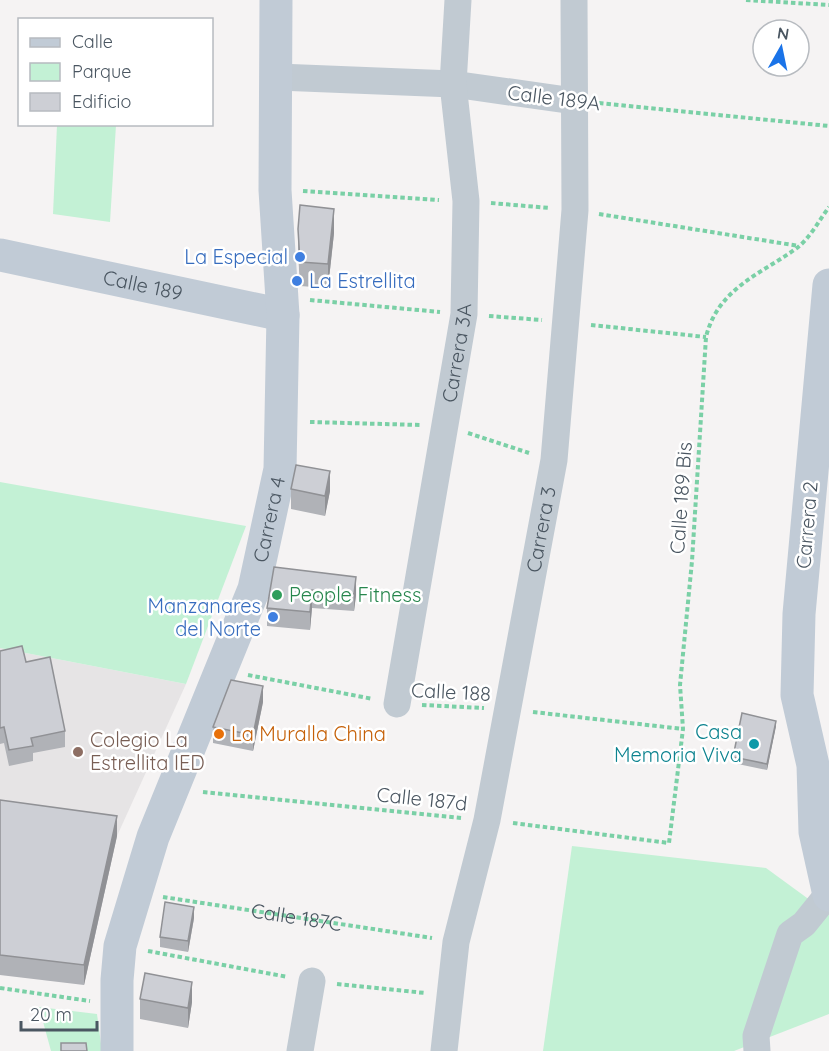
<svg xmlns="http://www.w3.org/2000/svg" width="829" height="1051" viewBox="0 0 829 1051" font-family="Quicksand,sans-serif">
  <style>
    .education { fill: #e6e4e5 }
    .green { fill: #c3f1d5 }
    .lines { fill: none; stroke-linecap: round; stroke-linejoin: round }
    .path { stroke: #7ad0a6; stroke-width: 4; stroke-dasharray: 4.5 3; stroke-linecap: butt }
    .street { stroke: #c1cad2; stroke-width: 27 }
    .secondary { stroke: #c1cbd6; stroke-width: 33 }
    .wall { fill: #b0b2b7 }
    .shaded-wall { fill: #909195 }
    .building { fill: #cdcfd5; stroke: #909195; stroke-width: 1.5 }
    .shop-dot { fill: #3f7fe0; stroke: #fff; stroke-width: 2 }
    .leisure-dot { fill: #2e9e5b; stroke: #fff; stroke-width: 2 }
    .food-dot { fill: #e8710a; stroke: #fff; stroke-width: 2 }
    .culture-dot { fill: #0f9aa8; stroke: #fff; stroke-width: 2 }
    .education-dot { fill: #8d6e63; stroke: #fff; stroke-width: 2 }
    .labels { text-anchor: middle; stroke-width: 5; stroke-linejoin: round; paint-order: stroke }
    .street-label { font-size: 20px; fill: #4a5661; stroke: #fff }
    .shop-label { font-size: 20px; fill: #366cbe; stroke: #fff; text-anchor: end }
    .leisure-label { font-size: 20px; fill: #27864d; stroke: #fff; text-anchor: start }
    .culture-label { font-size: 20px; fill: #0d838f; stroke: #fff; text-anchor: end }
    .food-label { font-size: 20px; fill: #c56008; stroke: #fff; text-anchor: start }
    .education-label { font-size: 20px; fill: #785e54; stroke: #fff; text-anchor: start }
  </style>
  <rect width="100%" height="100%" fill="#f5f3f3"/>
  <polygon class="education" points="0,648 186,684 117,836 0,820"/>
  <g class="green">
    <polygon points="57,125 116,125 110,222 53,214"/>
    <polygon points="0,482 246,526 186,684 0,648"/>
    <polygon points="572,846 766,868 829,914 829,1014 734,1051 543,1051"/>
    <polygon points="39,1007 97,1014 102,1051 51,1051"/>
  </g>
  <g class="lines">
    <g class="path">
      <polyline points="746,0 829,5"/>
      <polyline points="599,103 829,126"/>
      <polyline points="303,191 439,200"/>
      <polyline points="491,203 550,208"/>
      <polyline points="599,214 799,246"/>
      <polyline points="310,300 440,312"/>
      <polyline points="489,316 542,320"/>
      <polyline points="591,325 706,337"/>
      <polyline points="310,422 420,425"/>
      <polyline points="468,433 529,453"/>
      <polyline points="248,675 373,699"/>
      <polyline points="422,705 484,708"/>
      <polyline points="533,712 683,729"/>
      <polyline points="203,792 461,818"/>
      <path d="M513,823L669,843L683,729L680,685L692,561L706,337C718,288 761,274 797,248C810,238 820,219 829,207"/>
      <path id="s1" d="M163,897L432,938"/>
      <polyline points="148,951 288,977"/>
      <polyline points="337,984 425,993"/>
      <polyline points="0,988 90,1001"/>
    </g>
    <g class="street">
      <polyline points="278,77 453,84 574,101"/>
      <path id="s2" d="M397,704L464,314L466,201L453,84L458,0"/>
      <polyline points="300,1051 312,981"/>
      <path id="s3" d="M444,1051L456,942L487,820L554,460L575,210L574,0"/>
      <polyline points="757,1051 756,1036 790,934 804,924 829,893"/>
    </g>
    <g class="secondary">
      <path id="s4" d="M0,255L283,315"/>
      <polyline points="829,285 799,614 797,695 813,765 815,832 829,895"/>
      <path id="s5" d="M117,1051V980L120,946L153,837L254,589L280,469L283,315L275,190L276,0"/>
    </g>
  </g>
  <g class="wall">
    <polygon points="298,229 334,233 328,288 300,286 298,253"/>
    <polygon points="291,489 330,491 325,516 291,509"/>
    <polygon points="274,567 356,577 356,595 354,611 312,608 310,630 267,626 267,608"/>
    <polygon points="0,651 26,662 65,731 65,747 33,753 33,761 9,766 4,743 0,744"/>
    <polygon points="263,702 253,751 213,743 213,727"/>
    <polygon points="776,726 767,770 733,763 733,757"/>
    <polygon points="0,800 117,836 84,985 0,975"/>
    <polygon points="194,918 188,952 160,947 160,937"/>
    <polygon points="140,999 192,1002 188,1028 140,1019"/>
  </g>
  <g class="shaded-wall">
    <polygon points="334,209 334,233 328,288 328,264"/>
    <polygon points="330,471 330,491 325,516 325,496"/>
    <polygon points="356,577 356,595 354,611 354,594"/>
    <polygon points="312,590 312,608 310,630 310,612"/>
    <polygon points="263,686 263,702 253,751 253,735"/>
    <polygon points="776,721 776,726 767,770 767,764"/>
    <polygon points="117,816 117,836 84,985 84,965"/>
    <polygon points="194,907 194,918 188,952 188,941"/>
    <polygon points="192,982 192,1002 188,1028 188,1008"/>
  </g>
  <g class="building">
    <polygon points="300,205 334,209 328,264 300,262 298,229"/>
    <polygon points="296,465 330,471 325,496 291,489"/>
    <polygon points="274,567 356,577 354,594 312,590 310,612 267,608"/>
    <polygon points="22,646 26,662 50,657 65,731 31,738 33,746 9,750 4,727 0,728 0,651"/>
    <polygon points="231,680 263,686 253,735 213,727"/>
    <polygon points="742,713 776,721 767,764 733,757"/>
    <polygon points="0,800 117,816 84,965 0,955"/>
    <polygon points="165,902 194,907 188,941 160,937"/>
    <polygon points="145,973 192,982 188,1008 140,999"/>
    <polygon points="61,1043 86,1043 87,1051 61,1051"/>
  </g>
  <g class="shop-dot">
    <circle cx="300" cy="257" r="6"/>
    <circle cx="297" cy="281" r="6"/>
    <circle cx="273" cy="617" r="6"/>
  </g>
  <circle class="leisure-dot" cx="277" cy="595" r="6"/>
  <circle class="food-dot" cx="219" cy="734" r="6"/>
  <circle class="culture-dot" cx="754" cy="744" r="6"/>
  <circle class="education-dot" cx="78" cy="752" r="6"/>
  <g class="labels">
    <g class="street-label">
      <text transform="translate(554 98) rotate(7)" y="7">Calle 189A</text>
      <text dy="7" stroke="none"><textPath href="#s4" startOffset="146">Calle 189</textPath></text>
      <text dy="7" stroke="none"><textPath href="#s2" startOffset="356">Carrera 3A</textPath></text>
      <text transform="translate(681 498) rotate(-86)" y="7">Calle 189 Bis</text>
      <text dy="7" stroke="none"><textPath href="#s5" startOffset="558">Carrera 4</textPath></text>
      <text transform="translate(807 525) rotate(-85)" y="7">Carrera 2</text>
      <text dy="7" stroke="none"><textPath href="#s3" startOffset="531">Carrera 3</textPath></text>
      <text transform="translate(451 692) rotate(3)" y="7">Calle 188</text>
      <text transform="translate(422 799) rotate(6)" y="7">Calle 187d</text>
      <text dy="7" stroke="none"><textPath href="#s1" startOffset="135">Calle 187C</textPath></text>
    </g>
    <g class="shop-label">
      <text x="288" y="264">La Especial</text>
      <text x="309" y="288" text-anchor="start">La Estrellita</text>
      <text x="261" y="613">Manzanares<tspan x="261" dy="23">del Norte</tspan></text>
    </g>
    <g class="leisure-label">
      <text x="289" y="602">People Fitness</text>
    </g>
    <g class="culture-label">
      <text x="742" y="739">Casa<tspan x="742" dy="23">Memoria Viva</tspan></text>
    </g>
    <g class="food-label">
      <text x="231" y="741">La Muralla China</text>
    </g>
    <g class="education-label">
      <text x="90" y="747">Colegio La<tspan x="90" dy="23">Estrellita IED</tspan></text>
    </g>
  </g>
  <rect x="18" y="18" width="195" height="108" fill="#ffffff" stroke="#b7bbc0" stroke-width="1.5"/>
  <rect x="30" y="38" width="30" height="9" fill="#c1cbd6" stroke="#b7bbc0" stroke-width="1.5"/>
  <text x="72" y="48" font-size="18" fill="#4a5661">Calle</text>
  <rect x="30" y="63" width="30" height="18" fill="#c3f1d5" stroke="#b7bbc0" stroke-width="1.5"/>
  <text x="72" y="78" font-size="18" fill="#4a5661">Parque</text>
  <rect x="30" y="93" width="30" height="18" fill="#cdcfd5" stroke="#b7bbc0" stroke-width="1.5"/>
  <text x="72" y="108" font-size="18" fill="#4a5661">Edificio</text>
  <g transform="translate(781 48) rotate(9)"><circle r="28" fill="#ffffff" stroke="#b7bbc0" stroke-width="1.5"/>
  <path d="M0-4.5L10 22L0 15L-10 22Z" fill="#1a73e8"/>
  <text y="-9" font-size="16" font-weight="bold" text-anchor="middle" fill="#4a5661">N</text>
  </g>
  <path d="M21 1021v9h76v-9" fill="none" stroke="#4a5661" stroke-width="3"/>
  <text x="30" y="1021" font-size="18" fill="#4a5661" stroke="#ffffff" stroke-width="4.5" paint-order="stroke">20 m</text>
</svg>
